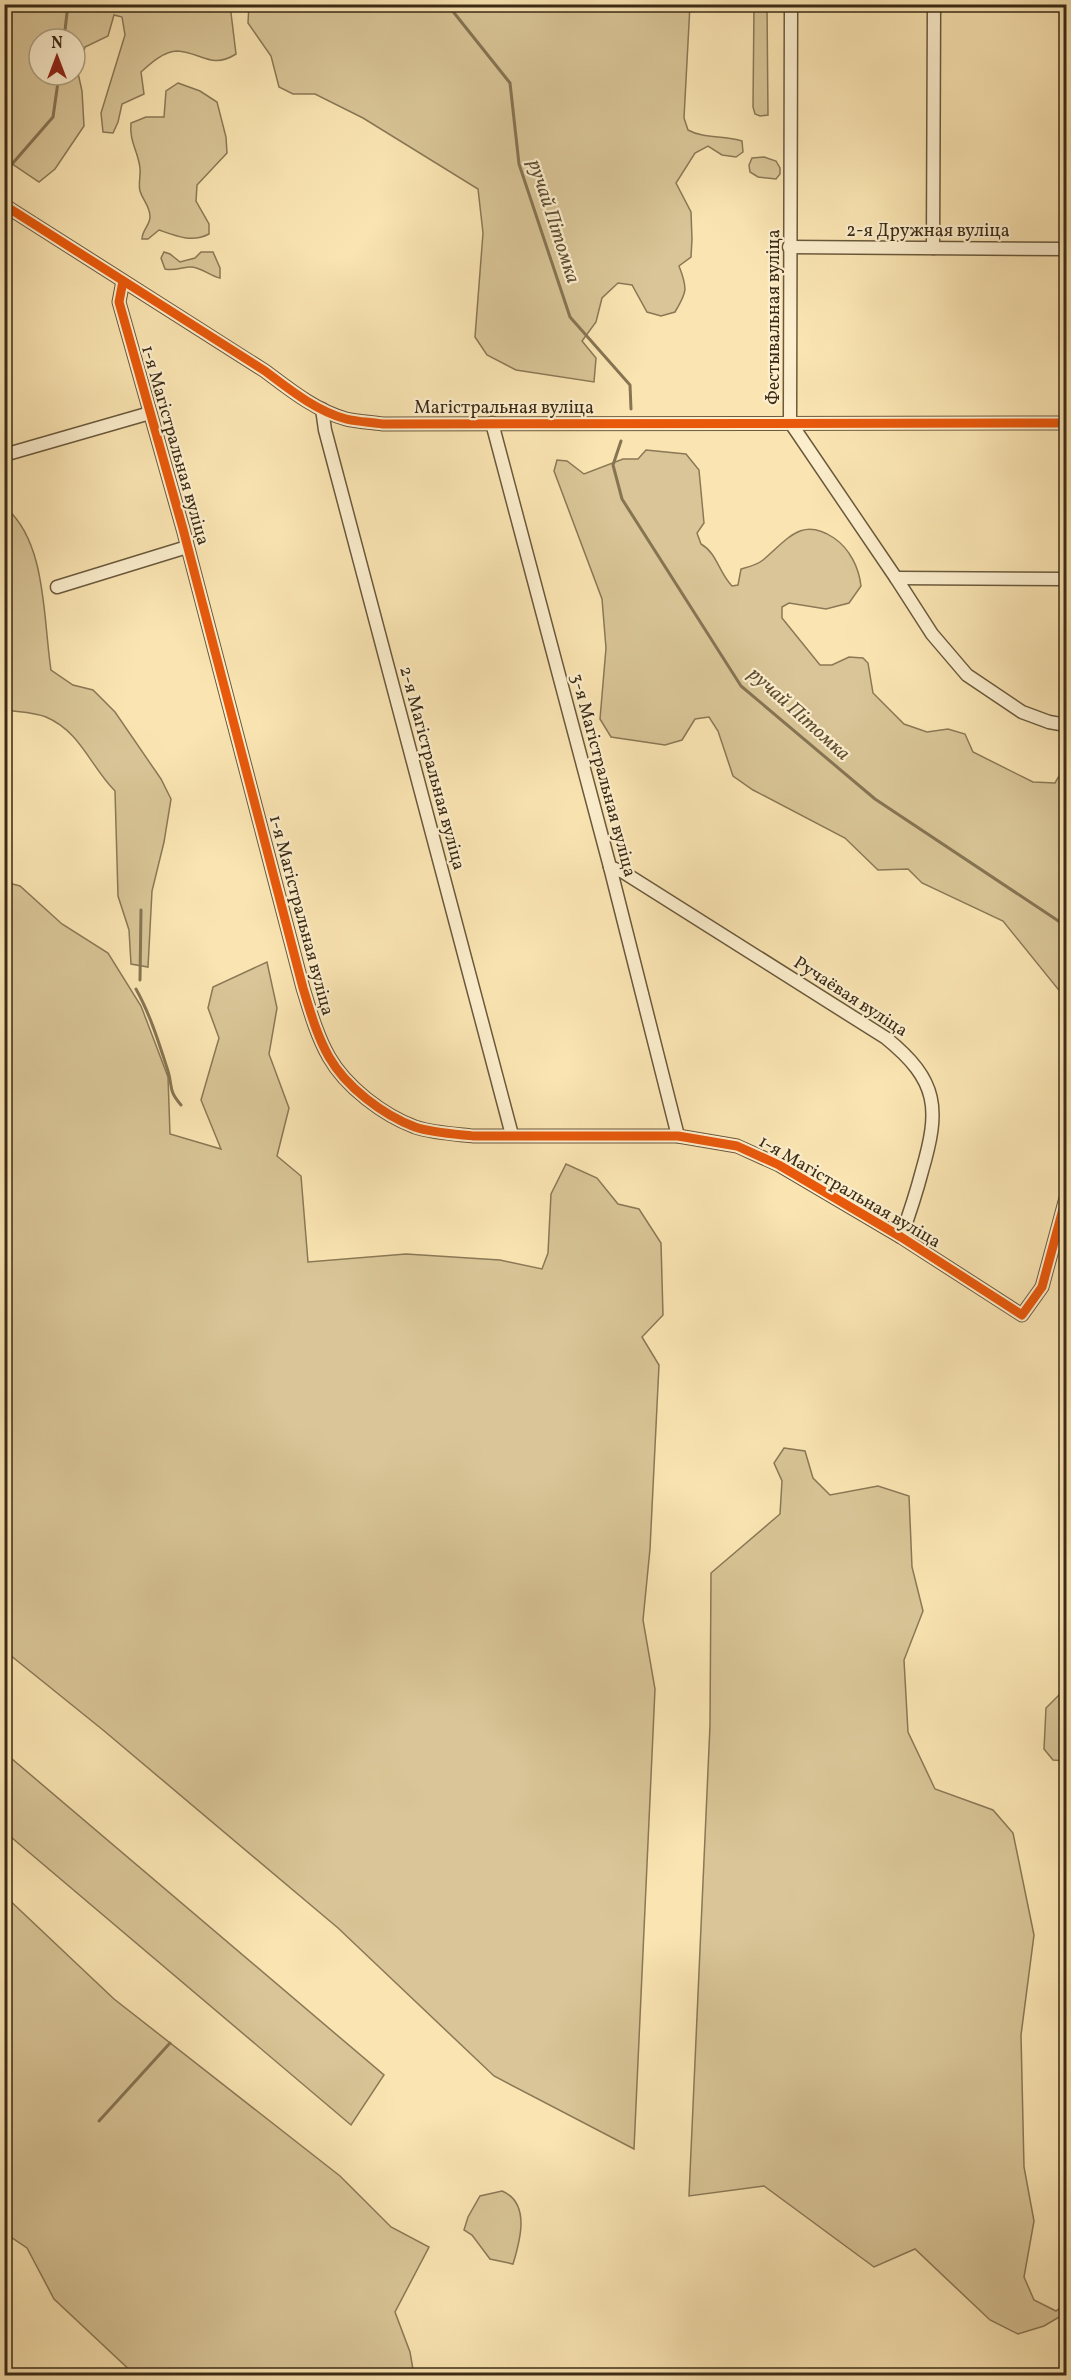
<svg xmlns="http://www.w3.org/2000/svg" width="1071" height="2380" viewBox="0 0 1071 2380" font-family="Vollkorn,serif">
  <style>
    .green { fill: #d9c597; stroke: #8a7856; stroke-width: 1.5; fill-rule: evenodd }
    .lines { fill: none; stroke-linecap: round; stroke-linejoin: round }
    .stream { stroke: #867453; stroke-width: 3 }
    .minor-casing { stroke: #6a593c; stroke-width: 15 }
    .minor { stroke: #fceecd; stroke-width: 12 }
    .cycleway-casing { stroke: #fceecd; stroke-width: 13 }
    .cycleway { stroke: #e8590c; stroke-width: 9 }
    .labels { text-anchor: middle; stroke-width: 4.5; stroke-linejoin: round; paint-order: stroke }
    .street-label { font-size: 18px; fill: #3a2a15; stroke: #fceecd }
    .water-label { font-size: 20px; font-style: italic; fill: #604f34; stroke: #fceecd }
  </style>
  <rect width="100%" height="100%" fill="#fae5b2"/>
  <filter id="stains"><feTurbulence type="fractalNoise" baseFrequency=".00333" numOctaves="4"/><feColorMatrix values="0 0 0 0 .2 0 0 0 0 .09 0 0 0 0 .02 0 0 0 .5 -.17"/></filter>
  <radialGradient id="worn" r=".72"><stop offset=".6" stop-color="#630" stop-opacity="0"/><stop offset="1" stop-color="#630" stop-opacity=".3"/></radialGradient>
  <g class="green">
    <path d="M249,4L690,5L684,118L688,130C704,139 724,135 742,141L743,152L736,157L722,155L708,146L695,153L676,183L691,212L692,239L691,257L679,266C688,289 687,292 675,312L661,316L647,312L632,285L618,283L602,298L596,322L582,341L596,358L594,382L516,370L487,355L475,337L483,233L478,189L363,118L315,94H293L279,87L271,56L248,23Z"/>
    <path d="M4,5H230L236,54C211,70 201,52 177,51C164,51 150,64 141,72L144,94L122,104L118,122L113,133L103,132L101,113L125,35L122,17L114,15L108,36L85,47L78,73L82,91L84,126L55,169L39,182L5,159ZM39,39H75V75H39Z"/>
    <polygon points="754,5 767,5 768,115 760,116 755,114 753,107"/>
    <path d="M178,83L200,91L217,102L226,137L227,153L197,185L196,201L209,224V234C192,243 176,236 159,230L148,239H142C142,230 150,225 150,217C150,206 143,201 140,191C138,183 141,176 140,168C138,151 129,141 131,123L146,117H164L166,91Z"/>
    <polygon points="764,157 776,161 780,168 780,174 776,179 758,177 750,172 749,165 752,158"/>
    <path d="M164,252L170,254L180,262L195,258L201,252H213L220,268V278C209,276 201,266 189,267C180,268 174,271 165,269L161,258Z"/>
    <path d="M646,450L686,454L699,470L704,523L697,533L701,544C717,553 719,573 732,586L738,585L741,569C748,567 757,565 763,560C787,540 801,516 834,538C850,549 859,568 861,586L849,603L826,609L789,603L782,607V618L820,665H832L849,657L863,658L868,663L873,693L904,724L927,732L948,729L965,734L973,752L1033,782L1055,783L1066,764V999L1003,921L922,883L908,869L878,870L845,838L753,790L733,776L718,731L709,717L695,719L682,740L665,745L611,737L600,719L606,648L602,599L554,471L557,460L567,461L584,474L623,459H638Z"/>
    <path d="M5,507C47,542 43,619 51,670L73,685L93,690L115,712L161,779L171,799L164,842L152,891L148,967L131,964L129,930L118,896L115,791C90,766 81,732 46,717C34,712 17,712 5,710Z"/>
    <polygon points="5,882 20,886 62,924 108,953 141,1006 168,1077 170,1134 221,1149 201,1100 219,1038 208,1008 213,987 267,962 277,1008 269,1054 289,1108 277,1156 301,1176 308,1262 406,1254 500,1260 542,1269 548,1253 551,1194 566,1164 597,1178 618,1204 639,1209 661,1243 663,1315 642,1337 659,1365 650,1549 643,1620 655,1689 634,2149 494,2076 338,1928 103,1730 5,1651"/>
    <polygon points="784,1448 805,1451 813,1478 830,1495 878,1486 909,1496 912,1567 923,1611 904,1660 908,1732 935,1789 993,1810 1013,1833 1034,1935 1021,2035 1024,2167 1034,2221 1024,2277 1034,2300 1056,2311 1066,2303 1066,2313 1044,2326 1018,2334 990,2320 915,2249 874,2267 764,2186 689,2196 710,1725 711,1573 780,1514 782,1481 774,1463"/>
    <polygon points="1066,1688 1066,1761 1053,1760 1044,1749 1046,1708"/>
    <polygon points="5,1753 384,2075 351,2125 5,1832"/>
    <polygon points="4,1895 114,1999 340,2176 391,2227 429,2247 395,2312 410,2352 414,2375 135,2375 54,2299 27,2248 5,2233"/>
    <path d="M502,2191C531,2203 520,2241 513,2264L490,2259L472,2235L464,2230L468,2217L480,2196Z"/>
  </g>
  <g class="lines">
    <g class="stream">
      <polyline points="447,4 510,83 519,164 570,317 630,385 631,409"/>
      <polyline points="64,39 68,4"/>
      <polyline points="6,171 53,117 59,75"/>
      <polyline points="621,441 613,465 622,499 741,686 875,799 1066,926"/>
      <polyline points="140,980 141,910"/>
      <path d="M136,989C150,1014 159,1043 168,1071C173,1088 168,1090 181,1105"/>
      <polyline points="99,2121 170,2043"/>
    </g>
    <g class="minor-casing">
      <g id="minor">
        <polyline points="791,4 790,422 896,578 932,634 967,675 1022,712 1049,722 1066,725"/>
        <path d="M4,205L265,371C289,389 316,411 346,419C358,422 371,422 383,424L1066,423"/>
        <polyline points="789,247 1066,249"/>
        <polyline points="933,248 934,4"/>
        <path d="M123,281L119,302L183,529L303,988C310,1011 317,1036 329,1057C346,1087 383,1115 415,1127C433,1133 455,1134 474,1136H678L737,1146L779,1165L901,1237L1022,1315L1042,1287L1066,1198"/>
        <polyline points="322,409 325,430 512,1135"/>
        <polyline points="492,423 610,867 678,1136"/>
        <polyline points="4,455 150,413"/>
        <polyline points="896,578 1066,579"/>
        <polyline points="57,587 187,547"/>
        <path d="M610,867L623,872L886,1038C939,1081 940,1109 922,1171C916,1194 909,1215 901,1237"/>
      </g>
    </g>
    <use href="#minor" class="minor"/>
    <g class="cycleway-casing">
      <g id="cycleway">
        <path d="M4,205L265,371C289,389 316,411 346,419C358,422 371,422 383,424L1066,423"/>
        <path d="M123,281L119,302L183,529L303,988C310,1011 317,1036 329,1057C346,1087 383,1115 415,1127C433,1133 455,1134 474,1136H678L737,1146L779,1165L901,1237L1022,1315L1042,1287L1066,1198"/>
      </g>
    </g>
    <use href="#cycleway" class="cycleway"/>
  </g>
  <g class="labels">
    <g class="street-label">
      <text x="928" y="236">2-я Дружная вуліца</text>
      <text transform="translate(773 317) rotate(-90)" y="6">Фестывальная вуліца</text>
      <text x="504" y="413">Магістральная вуліца</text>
      <text transform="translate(176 445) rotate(74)" y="6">1-я Магістральная вуліца</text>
      <text transform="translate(433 768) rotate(75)" y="6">2-я Магістральная вуліца</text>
      <text transform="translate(604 775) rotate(75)" y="6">3-я Магістральная вуліца</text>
      <text transform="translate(302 915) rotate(75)" y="6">1-я Магістральная вуліца</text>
      <text transform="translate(851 996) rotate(33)" y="6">Ручаёвая вуліца</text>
      <text transform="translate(850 1191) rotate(30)" y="6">1-я Магістральная вуліца</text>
    </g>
    <g class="water-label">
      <text transform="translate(555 221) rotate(72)" y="7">ручай Пітомка</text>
      <text transform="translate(800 713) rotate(42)" y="7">ручай Пітомка</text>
    </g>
  </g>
  <rect width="1071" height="2380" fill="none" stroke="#fae5b2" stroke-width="24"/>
  <rect x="6" y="6" width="1059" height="2368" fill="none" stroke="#3a2a15" stroke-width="3"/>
  <rect x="12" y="12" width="1047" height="2356" fill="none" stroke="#3a2a15" stroke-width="1.5"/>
  <g transform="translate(57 57)"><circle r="28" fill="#fceecd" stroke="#aea083" stroke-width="1.5"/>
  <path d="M0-4.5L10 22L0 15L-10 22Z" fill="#8f2418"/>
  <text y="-9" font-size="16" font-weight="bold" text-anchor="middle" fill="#3a2a15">N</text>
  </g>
  <rect width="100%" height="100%" filter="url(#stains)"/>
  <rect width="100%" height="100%" fill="url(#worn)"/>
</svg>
